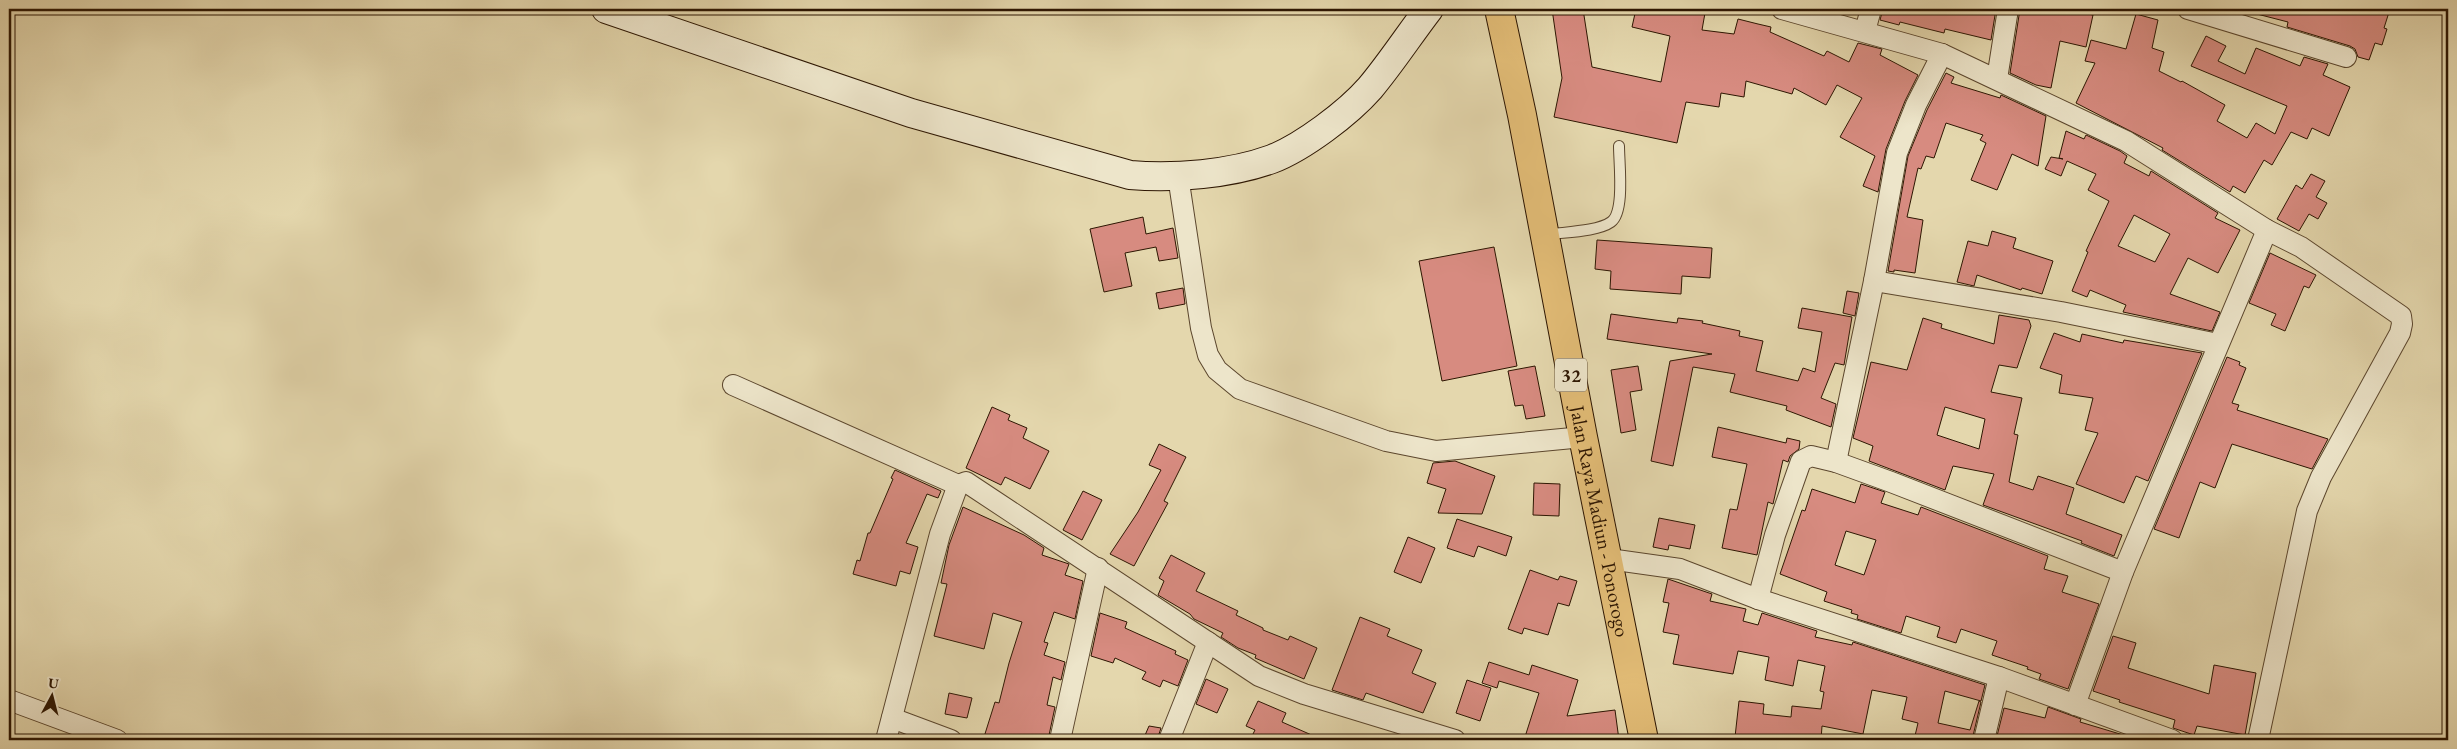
<svg xmlns="http://www.w3.org/2000/svg" width="2457" height="749" viewBox="0 0 2457 749" font-family="'EB Garamond',serif">
  <style>
    .building { fill: #d78b80; stroke: #2d1602; fill-rule: evenodd }
    .lines { fill: none; stroke-linecap: round; stroke-linejoin: round }
    .lane-casing { stroke: #5b462d; stroke-width: 12 }
    .street-casing { stroke: #5b462d; stroke-width: 22 }
    .secondary-casing { stroke: #2d1602; stroke-width: 30 }
    .highway-casing { stroke: #2d1602; stroke-width: 30 }
    .lane { stroke: #ede5ca; stroke-width: 10 }
    .street { stroke: #ede5ca; stroke-width: 20 }
    .secondary { stroke: #ede5ca; stroke-width: 28 }
    .highway { stroke: #e2bc76; stroke-width: 28 }
    .labels { text-anchor: middle; stroke-width: 4.5; stroke-linejoin: round; paint-order: stroke }
    .shield { fill: #ede5ca; stroke: #67543e; stroke-width: 1 }
    .shield-label { font-size: 19px; font-weight: bold; fill: #2d1602 }
    .street-label { font-size: 20px; fill: #2d1602; stroke: #ede5ca }
  </style>
  <rect width="100%" height="100%" fill="#e4d7ad"/>
  <filter id="stains"><feTurbulence type="fractalNoise" baseFrequency=".004" numOctaves="4"/><feColorMatrix values="0 0 0 0 .2 0 0 0 0 .09 0 0 0 0 .02 0 0 0 .5 -.17"/></filter>
  <radialGradient id="worn" r=".72"><stop offset=".6" stop-color="#630" stop-opacity="0"/><stop offset="1" stop-color="#630" stop-opacity=".3"/></radialGradient>
  <g class="building">
    <polygon points="1552,9 1583,9 1592,67 1661,82 1670,36 1632,27 1636,9 1684,9 1705,13 1702,30 1734,34 1738,19 1758,24 1771,27 1770,32 1824,56 1827,51 1849,62 1858,43 1882,49 1880,55 1918,75 1905,101 1886,149 1878,192 1863,186 1875,156 1840,137 1862,98 1837,85 1826,105 1794,88 1792,94 1746,81 1744,97 1721,93 1719,107 1686,102 1677,143 1554,117 1562,78"/>
    <polygon points="1883,9 1996,9 1991,40 1945,29 1944,33 1900,22 1899,25 1880,20"/>
    <polygon points="2020,9 2068,14 2069,10 2093,15 2086,47 2060,41 2051,88 2036,85 2010,73"/>
    <polygon points="2258,9 2390,9 2384,28 2387,29 2382,45 2375,43 2369,60 2358,57 2355,49 2350,46 2287,27 2288,22 2257,14"/>
    <polygon points="2136,14 2158,20 2152,48 2164,52 2159,71 2181,82 2182,81 2225,105 2217,121 2247,138 2256,123 2275,134 2287,106 2191,66 2206,36 2226,46 2218,61 2245,74 2256,48 2300,66 2304,57 2328,64 2323,75 2350,87 2329,136 2312,128 2307,139 2291,132 2272,165 2264,160 2245,193 2233,186 2230,192 2162,150 2163,148 2076,103 2095,63 2085,61 2091,40 2126,49"/>
    <polygon points="1946,73 1954,77 1951,83 2000,98 2001,95 2046,116 2038,166 2012,154 1997,190 1971,180 1986,143 1980,140 1983,135 1946,123 1934,158 1926,156 1921,169 1918,168 1907,217 1923,220 1915,273 1894,270 1894,272 1888,271 1908,156 1927,110"/>
    <path d="M2066,131L2084,139L2086,135L2120,151L2127,156L2124,163L2149,176L2151,171L2218,213L2215,218L2240,230L2218,273L2188,258L2170,294L2220,312L2212,331L2123,312L2126,305L2090,290L2087,297L2072,291L2088,252L2086,251L2109,201L2088,190L2096,174L2067,161L2061,176L2045,169L2051,157L2063,159L2059,158ZM2134,215L2170,234L2155,262L2118,246Z"/>
    <polygon points="2311,174 2325,181 2316,197 2327,203 2318,219 2309,214 2299,231 2277,219 2296,185 2302,189"/>
    <polygon points="1143,217 1146,234 1173,228 1178,258 1159,261 1156,247 1125,253 1132,286 1104,292 1090,229"/>
    <polygon points="1992,231 2016,238 2013,248 2053,261 2042,294 2022,288 2021,290 1977,275 1974,286 1957,282 1968,241 1988,246"/>
    <polygon points="1597,240 1712,248 1710,278 1682,276 1681,294 1610,289 1611,271 1595,269"/>
    <polygon points="1494,247 1517,366 1442,381 1419,261"/>
    <polygon points="2270,253 2316,275 2309,288 2304,286 2285,331 2271,325 2276,314 2249,303"/>
    <polygon points="1183,288 1185,304 1159,309 1156,293"/>
    <polygon points="1847,291 1859,293 1855,316 1843,313"/>
    <polygon points="1802,308 1852,317 1844,365 1835,363 1821,398 1836,404 1831,427 1786,410 1787,406 1730,392 1735,374 1693,367 1673,466 1651,461 1670,361 1712,354 1607,339 1611,314 1677,323 1678,318 1703,321 1702,323 1740,331 1739,336 1763,341 1756,371 1798,381 1803,368 1815,372 1822,332 1798,328"/>
    <path d="M1999,315L2029,320L2031,326L2017,368L1999,365L1991,392L2022,398L2014,434L2018,435L2009,482L2033,490L2038,476L2074,488L2066,514L2122,535L2114,556L2081,543L2082,541L1983,505L1994,474L1953,466L1945,490L1869,461L1873,446L1853,438L1871,362L1907,370L1923,318L1942,324L1941,328L1994,344ZM1945,407L1985,419L1979,449L1937,435Z"/>
    <polygon points="2054,333 2080,342 2082,334 2123,343 2124,340 2202,353 2148,481 2136,476 2124,503 2076,484 2098,433 2085,430 2093,398 2059,393 2062,375 2040,368"/>
    <polygon points="2227,357 2240,362 2239,365 2246,368 2232,403 2239,405 2237,410 2328,439 2312,469 2232,444 2215,488 2200,482 2179,538 2154,529"/>
    <polygon points="1535,366 1545,416 1526,419 1523,405 1515,406 1508,371"/>
    <polygon points="1638,366 1642,390 1630,392 1636,430 1621,433 1611,370"/>
    <polygon points="992,407 1010,415 1008,420 1027,428 1023,438 1049,451 1030,489 1005,477 1001,485 966,468"/>
    <polygon points="1718,427 1786,443 1787,438 1800,441 1799,449 1790,456 1788,462 1783,460 1773,504 1768,502 1757,555 1722,548 1730,509 1737,510 1747,464 1712,457"/>
    <polygon points="1159,444 1186,457 1164,501 1168,503 1134,566 1110,554 1138,512 1161,470 1149,465"/>
    <polygon points="1455,461 1495,476 1482,514 1438,513 1446,489 1427,483 1433,463"/>
    <polygon points="895,470 941,491 938,498 927,494 906,543 918,547 910,574 900,571 896,586 853,574 857,560 860,561 868,533 870,533 893,479 891,478"/>
    <polygon points="1534,483 1560,484 1559,516 1533,515"/>
    <path d="M1861,484L1885,492L1881,503L1918,515L1921,507L2048,556L2044,569L2068,576L2062,592L2099,604L2068,689L2039,679L2041,674L2027,669L2028,667L1992,655L1997,641L1961,629L1956,643L1937,637L1940,627L1906,616L1901,633L1857,619L1858,615L1851,613L1852,610L1824,601L1827,592L1780,574L1802,510L1805,511L1812,489L1855,503ZM1846,531L1876,540L1864,575L1835,565Z"/>
    <polygon points="1083,491 1102,500 1082,540 1063,530"/>
    <polygon points="963,507 1024,535 1044,548 1042,555 1069,564 1065,575 1083,581 1075,619 1054,612 1044,642 1048,643 1044,655 1065,662 1061,680 1053,677 1047,705 1055,707 1048,740 999,740 984,737 995,702 999,703 1009,663 1022,622 993,613 984,649 934,636 947,584 941,583 949,545"/>
    <polygon points="1659,518 1695,525 1690,549 1669,545 1668,550 1653,547"/>
    <polygon points="1457,519 1512,537 1506,556 1478,546 1474,557 1447,548"/>
    <polygon points="1408,537 1435,548 1421,583 1394,572"/>
    <polygon points="1171,555 1205,573 1196,591 1238,611 1236,615 1263,628 1263,630 1288,640 1290,636 1317,648 1304,679 1255,658 1256,655 1238,648 1221,637 1223,633 1194,619 1190,614 1158,595 1164,581 1159,578"/>
    <polygon points="1530,570 1558,580 1560,576 1577,581 1569,606 1558,603 1548,635 1524,628 1522,634 1508,629"/>
    <polygon points="1668,579 1712,594 1710,601 1746,609 1743,621 1758,625 1762,613 1817,631 1815,637 1852,645 1853,642 1985,685 1981,701 1945,691 1938,723 1970,730 1979,701 1981,702 1972,740 1914,740 1918,723 1902,719 1907,697 1872,690 1863,734 1822,726 1821,740 1735,737 1739,701 1764,704 1763,714 1791,717 1792,706 1821,709 1824,692 1820,691 1825,666 1798,660 1793,686 1765,680 1769,657 1738,651 1733,674 1673,664 1679,635 1663,632 1669,603 1663,602"/>
    <polygon points="1100,613 1127,622 1125,628 1176,651 1175,654 1188,660 1178,686 1163,680 1160,687 1142,679 1146,672 1115,658 1113,663 1091,656"/>
    <polygon points="1360,617 1390,629 1387,636 1422,650 1412,673 1436,683 1423,713 1366,693 1363,700 1332,690"/>
    <polygon points="2113,636 2136,643 2128,668 2209,694 2214,665 2256,673 2245,735 2197,726 2194,735 2173,728 2175,720 2119,702 2120,700 2093,691"/>
    <polygon points="1489,662 1529,675 1532,665 1578,680 1567,716 1615,710 1619,740 1524,740 1539,693 1499,681 1497,688 1482,683"/>
    <polygon points="1206,679 1228,689 1217,713 1196,704"/>
    <polygon points="1467,680 1491,688 1480,721 1456,713"/>
    <polygon points="949,693 972,698 967,718 945,714"/>
    <polygon points="1258,701 1286,713 1282,722 1323,740 1250,740 1255,730 1246,726"/>
    <polygon points="2048,707 2081,719 2080,722 2130,737 2129,740 1996,740 2004,708 2045,718"/>
    <polygon points="1149,726 1161,728 1157,740 1143,740"/>
  </g>
  <g class="lines">
    <g class="lane-casing">
      <path id="lane" d="M1545,235C1562,232 1597,232 1611,222C1625,212 1619,164 1619,146"/>
    </g>
    <g class="street-casing">
      <g id="street">
        <polyline points="1782,9 1942,54 2126,141 2267,230 2301,247 2401,316 2402,324 2400,333 2321,477 2307,511 2258,740"/>
        <polyline points="2188,9 2346,57"/>
        <polyline points="1865,31 1871,9"/>
        <polyline points="1997,79 2008,9"/>
        <polyline points="1178,176 1201,328 1208,355 1217,370 1240,389 1386,441 1436,451 1583,437"/>
        <polyline points="1874,281 2061,312 2218,344"/>
        <polyline points="733,385 958,485"/>
        <polyline points="1836,462 1874,281 1897,153 1916,105 1942,54"/>
        <polyline points="1609,559 1680,569 1758,599 1999,677 2172,740"/>
        <polyline points="1758,599 1775,535 1801,461 1811,456 1836,462 1891,482 2123,572"/>
        <polyline points="9,700 117,740"/>
        <polyline points="2075,705 2123,572 2267,230"/>
        <polyline points="892,718 951,740"/>
        <polyline points="886,740 940,534 958,485 966,482 1259,676 1304,694 1455,740"/>
        <polyline points="1060,740 1098,568"/>
        <polyline points="1169,740 1208,642"/>
        <polyline points="1984,740 1999,677"/>
      </g>
    </g>
    <g class="secondary-casing">
      <path id="secondary" d="M606,9L911,113L1130,175C1174,179 1231,174 1272,159C1303,147 1348,113 1370,88C1391,63 1409,35 1429,9"/>
    </g>
    <g class="highway-casing">
      <g id="highway">
        <path id="s1" d="M1499,9L1522,115L1583,437L1644,740"/>
      </g>
    </g>
    <use href="#lane" class="lane"/>
    <use href="#street" class="street"/>
    <use href="#secondary" class="secondary"/>
    <use href="#highway" class="highway"/>
  </g>
  <g class="labels">
    <rect class="shield" x="1555" y="358.5" width="32" height="33" rx="4"/>
    <g class="shield-label">
      <text x="1571" y="382">32</text>
    </g>
    <g class="street-label">
      <text dy="7" stroke="none"><textPath href="#s1" startOffset="522">Jalan Raya Madiun - Ponorogo</textPath></text>
    </g>
  </g>
  <rect width="2457" height="749" fill="none" stroke="#e4d7ad" stroke-width="30"/>
  <rect x="10" y="10" width="2437" height="729" fill="none" stroke="#2d1602" stroke-width="2.5"/>
  <rect x="15" y="15" width="2427" height="719" fill="none" stroke="#2d1602"/>
  <g transform="translate(52 696) rotate(7)" stroke="#ede5ca" stroke-width="4" paint-order="stroke">
  <path d="M0-4L9 19L0 12L-9 19Z" fill="#2d1602"/>
  <text y="-8" font-size="14" font-weight="bold" text-anchor="middle" fill="#2d1602">U</text>
  </g>
  <rect width="100%" height="100%" filter="url(#stains)"/>
  <rect width="100%" height="100%" fill="url(#worn)"/>
</svg>
